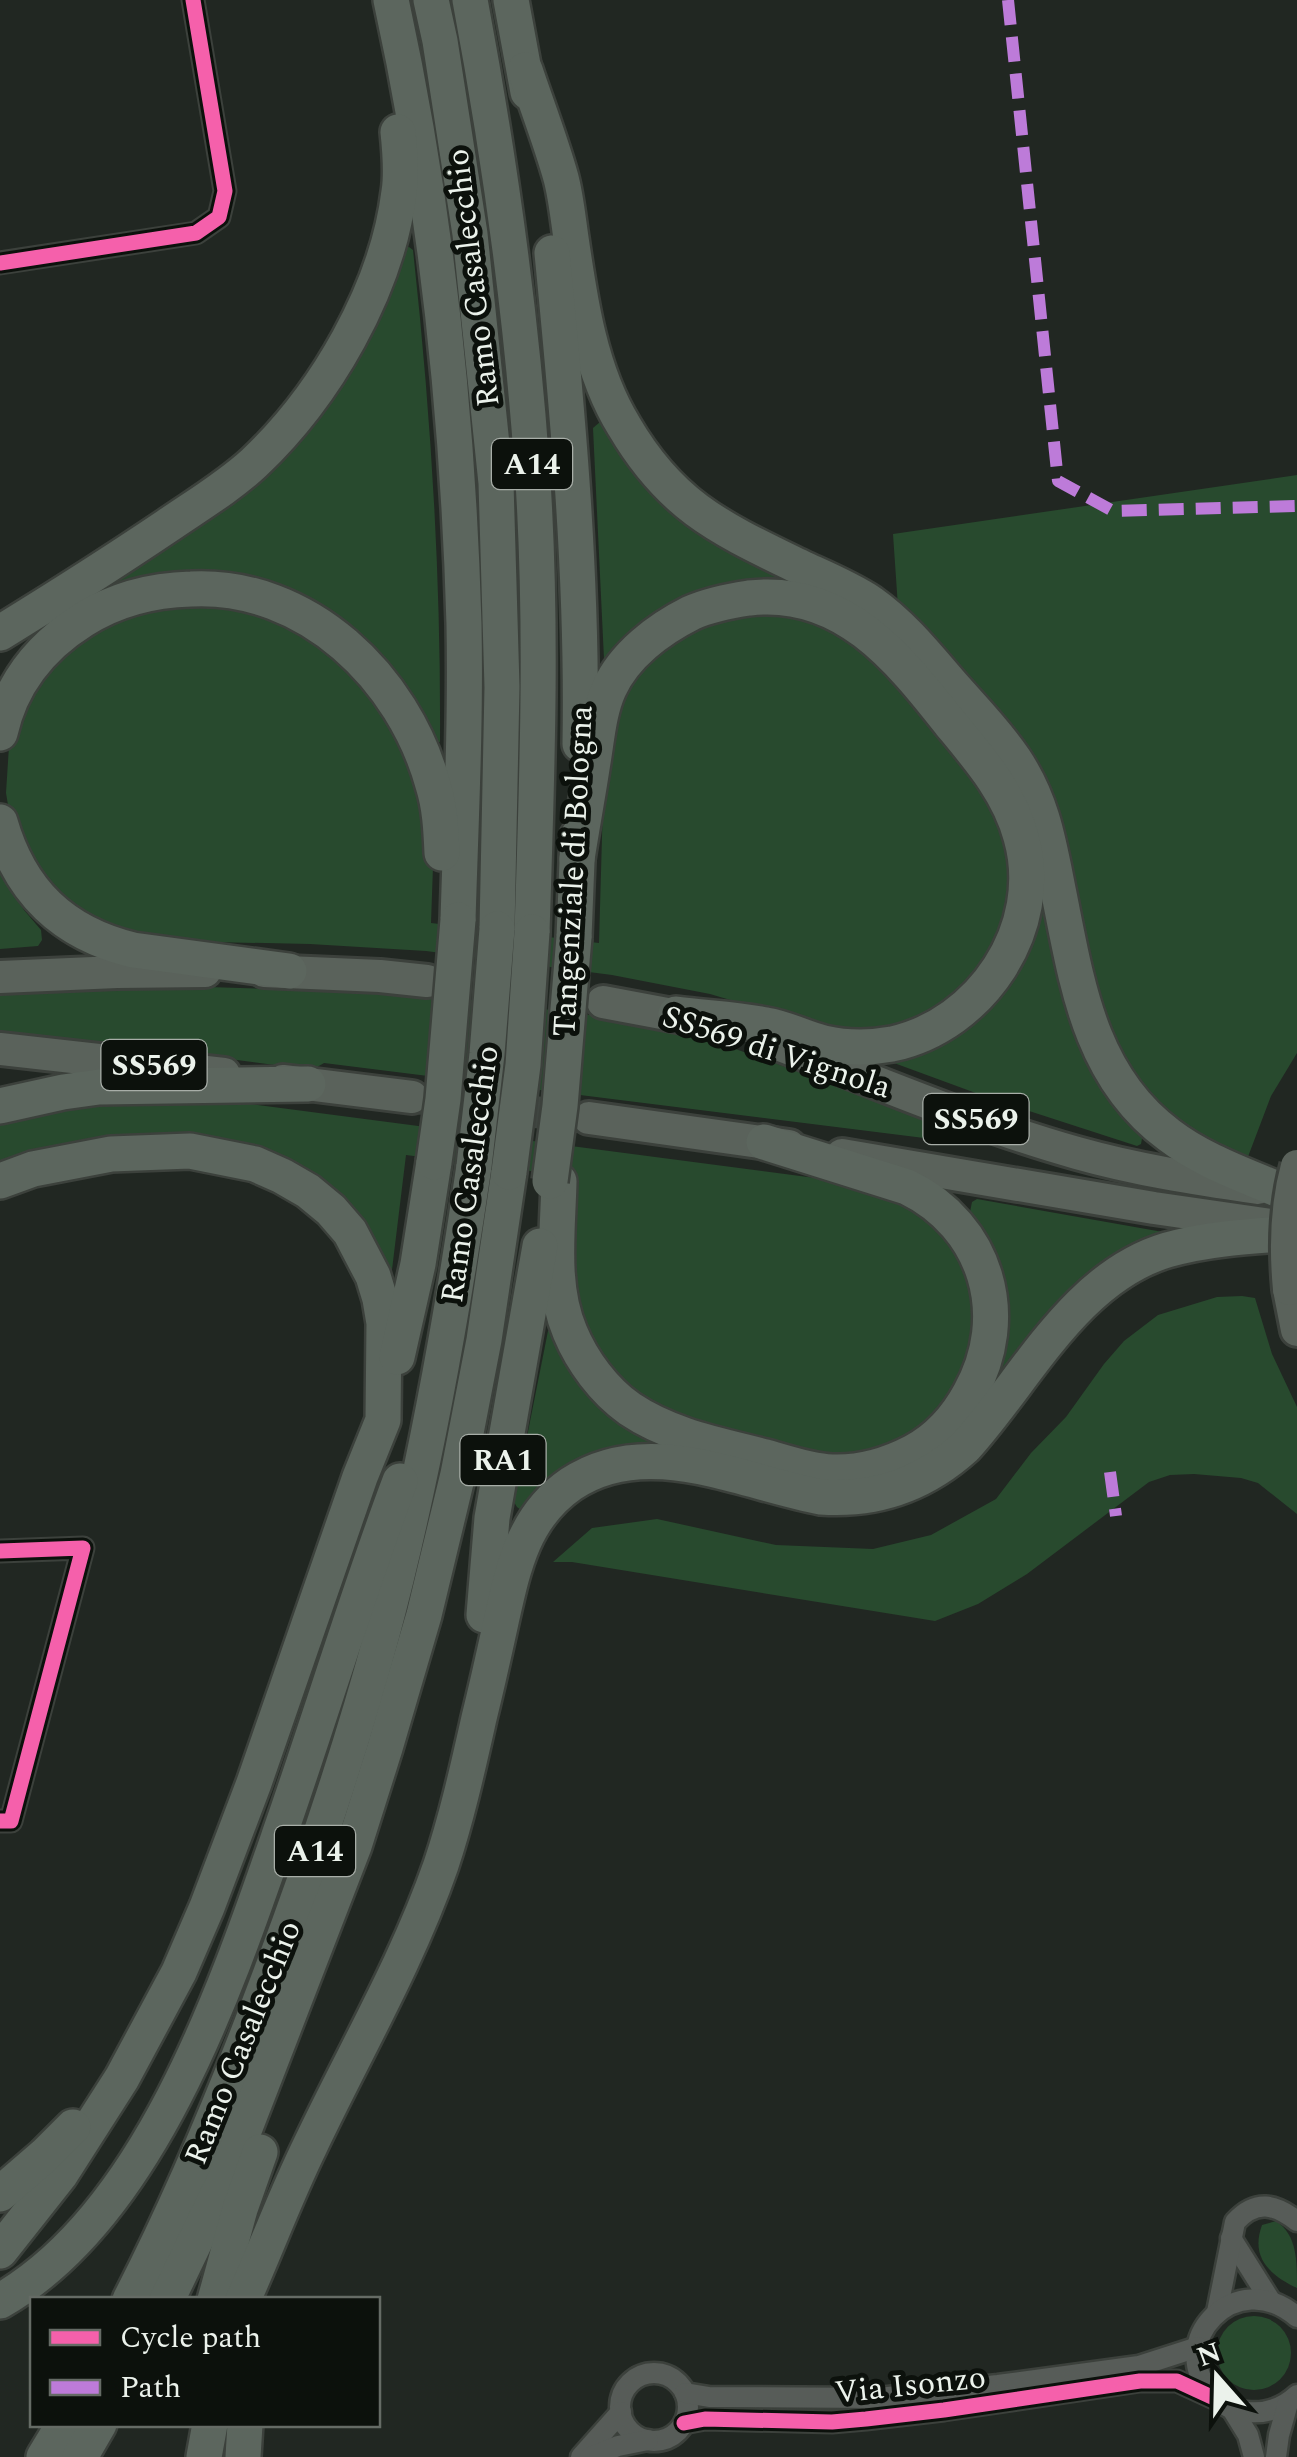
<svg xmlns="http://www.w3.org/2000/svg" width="1297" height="2457" viewBox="0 0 1297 2457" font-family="Spectral,serif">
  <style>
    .green { fill: #284a2e }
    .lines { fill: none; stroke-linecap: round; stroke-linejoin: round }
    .trunk-tunnel { stroke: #3f4540; stroke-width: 32; stroke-dasharray: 32 16; stroke-linecap: butt }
    .minor-casing { stroke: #3c413c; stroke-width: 25 }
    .trunk-casing { stroke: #3c413c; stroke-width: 38 }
    .motorway-casing { stroke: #3c413c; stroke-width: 40 }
    .minor { stroke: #575c58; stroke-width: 20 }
    .trunk { stroke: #5a625b; stroke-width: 32 }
    .motorway { stroke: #5c665e; stroke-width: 35 }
    .trunk-bridge-casing { stroke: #3c413c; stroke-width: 38; stroke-linecap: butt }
    .motorway-bridge-casing { stroke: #3c413c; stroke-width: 40; stroke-linecap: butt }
    .trunk-bridge { stroke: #5a625b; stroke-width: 32 }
    .motorway-bridge { stroke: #5c665e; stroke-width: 35 }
    .quiet { stroke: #bd7bd9; stroke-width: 12; stroke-dasharray: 25 12; stroke-linecap: butt }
    .cycleway-casing { stroke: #0c110c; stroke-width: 21 }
    .cycleway { stroke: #f560ab; stroke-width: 15 }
    .labels { text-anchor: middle; stroke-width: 10; stroke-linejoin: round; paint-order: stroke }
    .shield { fill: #0c110c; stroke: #a8aea8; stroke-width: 2.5 }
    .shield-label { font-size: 30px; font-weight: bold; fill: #ebf2eb }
    .street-label { font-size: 32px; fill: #ebf2eb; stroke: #0c110c }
  </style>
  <rect width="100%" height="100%" fill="#212722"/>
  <g class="green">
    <path d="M409,247L413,250C431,414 441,577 440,742H431L312,605L92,598L88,594L224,502L402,248Z"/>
    <polygon points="600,422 608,424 802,583 611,661 604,659 593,428"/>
    <polygon points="1297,475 1297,1053 1271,1096 1246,1162 1199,1138 1133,1084 1094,989 898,607 893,534"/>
    <polygon points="205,596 311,627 394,719 434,838 431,923 599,943 605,731 634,668 703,618 787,607 858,640 984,787 1010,853 1010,903 993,954 963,992 894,1030 845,1034 710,994 612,975 426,951 310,944 164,941 89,921 46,885 10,817 6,793 9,746 29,684 102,619"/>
    <polygon points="0,873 24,910 41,930 42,940 38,946 0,949"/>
    <polygon points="1038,887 1143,1133 1141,1144 1137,1146 992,1099 894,1063 896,1058 914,1053"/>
    <polygon points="110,987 208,987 424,994 598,1016 730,1047 976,1136 972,1144 324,1063 312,1070 169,1051 0,1035 0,993"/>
    <polygon points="212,1099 861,1184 894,1192 953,1239 978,1306 969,1369 930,1422 887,1448 838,1457 717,1432 634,1395 584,1335 566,1236 577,1177 406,1155 391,1278 290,1166 0,1165 0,1121 64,1104"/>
    <polygon points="977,1199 1163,1232 1160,1237 988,1391 972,1219 970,1212 972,1202"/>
    <polygon points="1242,1296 1255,1298 1272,1354 1297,1407 1297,1514 1258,1483 1241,1478 1194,1474 1170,1475 1149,1482 1027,1574 978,1604 935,1621 572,1562 553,1562 592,1528 657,1519 776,1545 873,1549 931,1535 996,1499 1031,1453 1066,1417 1104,1364 1124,1341 1158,1315 1217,1297"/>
    <polygon points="548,1331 556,1331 674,1446 521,1510 517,1507 514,1502"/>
    <path d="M1276,2221C1297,2235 1297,2260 1297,2288C1270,2275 1250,2258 1262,2225Z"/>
    <circle cx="1254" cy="2353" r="37"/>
  </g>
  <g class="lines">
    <polyline class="trunk-tunnel" points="417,1098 586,1118"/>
    <g class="minor-casing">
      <g id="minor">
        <polyline points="0,263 196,233 219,217 225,191 193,0"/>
        <polyline points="0,1551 83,1548 11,1821 0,1821"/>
        <polyline points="1231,2238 1270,2300"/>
        <path d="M1217,2312L1235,2222C1256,2199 1275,2204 1297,2221"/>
        <path d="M1297,2317C1236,2264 1163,2343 1213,2395C1222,2405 1234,2411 1247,2412C1267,2414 1283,2408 1297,2395"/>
        <circle cx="654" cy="2407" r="34"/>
        <polyline points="685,2393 709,2397 879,2398 998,2385 1139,2366 1198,2347"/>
        <polyline points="1232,2409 1248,2435 1254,2457"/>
        <polyline points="684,2423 705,2419 832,2422 866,2419 944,2410 1140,2381 1177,2381 1216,2399"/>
        <polyline points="581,2457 621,2412"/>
        <polyline points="590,2457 618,2446 648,2440"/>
        <polyline points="1276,2457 1279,2435 1288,2403"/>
      </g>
    </g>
    <g class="trunk-casing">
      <g id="trunk">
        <polyline points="264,971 380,976 427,981"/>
        <polyline points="0,977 117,972 205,971"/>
        <polyline points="603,1002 699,1020"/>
        <path d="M775,1043C875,1081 974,1124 1077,1153C1137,1170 1197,1179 1258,1188"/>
        <polyline points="0,1049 224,1074"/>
        <polyline points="283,1081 412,1097"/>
        <polyline points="589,1118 789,1146"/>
        <polyline points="842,1155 1154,1208 1278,1226"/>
        <polyline points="1289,1289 1297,1330"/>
      </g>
    </g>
    <g class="motorway-casing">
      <g id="motorway">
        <path d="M391,0C436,205 458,414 464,624C466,723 461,821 458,920"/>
        <polyline points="431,0 440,41 470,234 496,483 502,687 497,929"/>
        <path d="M470,0C499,154 521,310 532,467C543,622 537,777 532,932"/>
        <polyline points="511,0 528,92"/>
        <path d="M525,70C537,106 551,142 561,178C566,197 568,218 571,238C580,301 590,371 624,426C672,508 722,529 804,569C826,579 850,589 871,603C902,625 926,655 951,684C972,708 996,732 1014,759C1043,802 1049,844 1059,894C1077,984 1090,1077 1169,1135C1203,1161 1245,1175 1284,1192"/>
        <path d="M552,253C568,416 583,580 580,744"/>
        <path d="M0,633C57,598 112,563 167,526C196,506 228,487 254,463C325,396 387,290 399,192C402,173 400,151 398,132"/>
        <path d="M0,733C11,683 40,647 83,620C116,599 152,590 191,589C307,583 404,678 433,785C440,807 441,830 442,853"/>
        <path d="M0,822C20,892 63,933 133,950L289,971"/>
        <path d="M577,859C582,827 588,795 593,762C597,738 599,711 609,689C624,655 659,629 691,613C709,605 729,601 749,598C842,587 898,657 950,723C979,758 1009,792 1021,837C1047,928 981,1025 892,1044C870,1048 846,1048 824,1043C804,1038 786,1028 766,1025C737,1019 706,1018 676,1014"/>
        <polyline points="574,937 578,836"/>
        <polyline points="0,1106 63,1092 99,1087 308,1084"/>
        <polyline points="0,1181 33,1169 111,1154 190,1151 255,1164 282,1176 308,1191 331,1210 350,1232 373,1276 380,1299 384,1323 383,1420 360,1477 254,1783 207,1907 179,1972 122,2078 60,2175 0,2251"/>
        <path d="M559,1181C558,1231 550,1285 570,1332C582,1361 604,1391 630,1409C670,1436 719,1445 766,1457C787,1463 810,1471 832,1472C860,1473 888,1465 913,1452C937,1439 957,1417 970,1393C1013,1316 987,1226 907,1187L764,1142"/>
        <polyline points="397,1357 418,1264 434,1162"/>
        <polyline points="484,1615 492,1518 540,1246"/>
        <polyline points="0,2194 45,2155 73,2127"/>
        <path d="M130,2300C181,2201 224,2098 263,1994C308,1876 349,1756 382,1634C423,1481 451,1324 474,1166"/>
        <polyline points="167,2300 226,2177 354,1846 385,1748 424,1615 458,1474 484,1340 509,1172"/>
        <polyline points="215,2300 240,2209 260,2152"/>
        <path d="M243,2300C266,2249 285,2197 310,2146C354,2053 407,1963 441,1865C457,1817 468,1767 479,1718C487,1686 494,1654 501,1622C513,1568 523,1517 571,1484C647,1433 741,1482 821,1497C876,1501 924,1484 965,1447C1026,1380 1074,1278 1167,1250C1209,1238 1253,1236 1297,1233"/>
        <path d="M0,2301C151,2215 228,1983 282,1827C322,1712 357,1595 400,1481"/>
        <polyline points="44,2457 64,2424"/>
        <polyline points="80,2457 99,2424"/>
        <polyline points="204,2457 210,2424"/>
        <polyline points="243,2457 245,2424"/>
      </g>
    </g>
    <use href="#minor" class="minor"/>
    <use href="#trunk" class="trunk"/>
    <use href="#motorway" class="motorway"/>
    <g class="trunk-bridge-casing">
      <path id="trunk-bridge" d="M1289,1289C1285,1247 1286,1206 1297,1166"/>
    </g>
    <g class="motorway-bridge-casing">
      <g id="motorway-bridge">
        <polyline points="434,1162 443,1099 458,920"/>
        <polyline points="474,1166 487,1054 497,929"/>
        <polyline points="509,1172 523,1065 532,932"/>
        <polyline points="550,1181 560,1106 574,937"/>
      </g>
    </g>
    <use href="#trunk-bridge" class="trunk-bridge"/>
    <use href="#motorway-bridge" class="motorway-bridge"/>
    <g class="quiet">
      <polyline points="1008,0 1058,481 1113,511 1297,506"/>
      <polyline points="1110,1472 1116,1516"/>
    </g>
    <g class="cycleway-casing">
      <g id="cycleway">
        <polyline points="0,263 196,233 219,217 225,191 193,0"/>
        <polyline points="0,1551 83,1548 11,1821 0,1821"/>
        <polyline points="684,2423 705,2419 832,2422 866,2419 944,2410 1140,2381 1177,2381 1216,2399"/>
      </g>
    </g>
    <use href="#cycleway" class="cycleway"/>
  </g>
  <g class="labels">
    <g class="shield">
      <rect x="492" y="439" width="80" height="50" rx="8"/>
      <rect x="101.5" y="1040" width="105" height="50" rx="8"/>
      <rect x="923.5" y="1094" width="105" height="50" rx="8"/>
      <rect x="460.5" y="1435" width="85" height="50" rx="8"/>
      <rect x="275" y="1826" width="80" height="50" rx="8"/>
    </g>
    <g class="shield-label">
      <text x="532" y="474">A14</text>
      <text x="154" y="1075">SS569</text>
      <text x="976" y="1129">SS569</text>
      <text x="503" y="1470">RA1</text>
      <text x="315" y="1861">A14</text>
    </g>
    <g class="street-label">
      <text transform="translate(472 278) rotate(-97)" y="11">Ramo Casalecchio</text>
      <text transform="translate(572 871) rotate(-87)" y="11">Tangenziale di Bologna</text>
      <text transform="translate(777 1051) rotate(18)" y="11">SS569 di Vignola</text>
      <text transform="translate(469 1174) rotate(-82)" y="11">Ramo Casalecchio</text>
      <text transform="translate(242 2042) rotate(-68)" y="11">Ramo Casalecchio</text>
      <text transform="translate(910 2384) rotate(-6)" y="11">Via Isonzo</text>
    </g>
  </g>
  <rect x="30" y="2297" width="350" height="130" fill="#0c110c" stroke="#656b65" stroke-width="2.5"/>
  <rect x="50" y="2330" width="50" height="15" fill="#f560ab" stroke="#656b65" stroke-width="2.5"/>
  <text x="120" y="2347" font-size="30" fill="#ebf2eb">Cycle path</text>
  <rect x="50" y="2380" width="50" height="15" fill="#bd7bd9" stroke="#656b65" stroke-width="2.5"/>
  <text x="120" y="2397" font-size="30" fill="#ebf2eb">Path</text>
  <g transform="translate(1217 2377) rotate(340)" stroke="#0c110c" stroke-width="8" paint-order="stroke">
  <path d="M0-8L18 38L0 25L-18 38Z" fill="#ebf2eb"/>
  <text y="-15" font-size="28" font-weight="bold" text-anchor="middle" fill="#ebf2eb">N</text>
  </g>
</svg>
